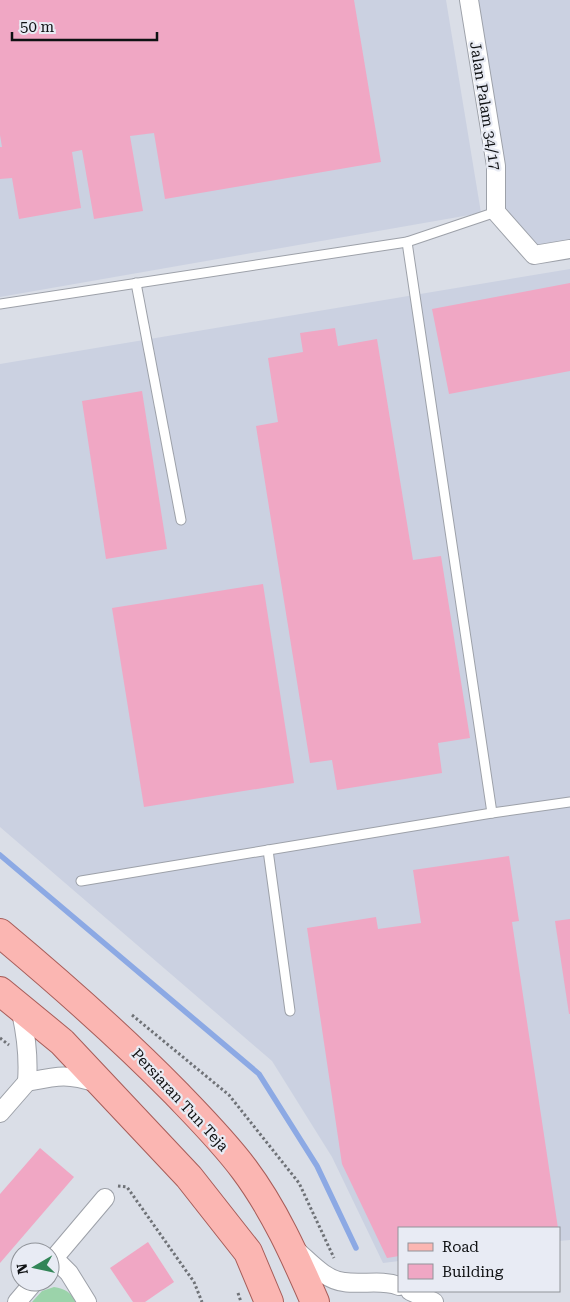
<svg xmlns="http://www.w3.org/2000/svg" width="570" height="1302" viewBox="0 0 570 1302" font-family="'Roboto Serif',serif">
  <style>
    .built { fill: #cbd1e1 }
    .green { fill: #9bd3aa }
    .lines { fill: none; stroke-linecap: round; stroke-linejoin: round }
    .stream { stroke: #8ca9e4; stroke-width: 5.5 }
    .building { fill: #f0a7c4 }
    .lane-casing { stroke: #9da1a9; stroke-width: 11 }
    .street-casing { stroke: #9da1a9; stroke-width: 20 }
    .primary-casing { stroke: #a75d59; stroke-width: 30 }
    .path { stroke: #6f7277; stroke-width: 3; stroke-dasharray: 2.5 2.5; stroke-linecap: butt }
    .lane { stroke: #fff; stroke-width: 9 }
    .street { stroke: #fff; stroke-width: 18 }
    .primary { stroke: #fbb6b2; stroke-width: 28 }
    .labels { text-anchor: middle; stroke-width: 4.5; stroke-linejoin: round; paint-order: stroke }
    .street-label { font-size: 15px; fill: #0f1113; stroke: #e8ebf4 }
  </style>
  <rect width="100%" height="100%" fill="#dadee7"/>
  <g class="built">
    <polygon points="0,0 446,0 481,213 0,297"/>
    <polygon points="478,0 570,0 570,242 540,247 504,208 503,164"/>
    <polygon points="570,269 570,1240 559,1241 559,1228 399,1228 399,1261 383,1263 332,1157 272,1061 0,827 0,364"/>
  </g>
  <path class="green" d="M54,1287C65,1289 71,1292 76,1302H32L42,1291Z"/>
  <g class="lines">
    <polyline class="stream" points="0,855 259,1074 317,1166 356,1248"/>
  </g>
  <g class="building">
    <polygon points="0,0 354,0 381,162 165,199 154,133 130,136 143,211 94,219 82,150 72,152 81,208 19,219 12,178 0,179 0,147 2,147 0,135"/>
    <polygon points="570,283 570,371 449,394 432,309"/>
    <polygon points="335,328 338,346 377,339 413,560 441,556 470,738 438,743 442,773 337,790 332,760 310,763 256,426 278,422 268,358 303,352 300,333"/>
    <polygon points="142,391 167,549 106,559 82,401"/>
    <polygon points="263,584 294,783 144,807 112,608"/>
    <polygon points="509,856 519,921 512,922 558,1228 399,1228 399,1256 387,1258 342,1164 307,928 376,917 378,929 421,923 413,870"/>
    <polygon points="570,919 570,1014 569,1014 555,921"/>
    <polygon points="40,1148 74,1177 0,1263 0,1194"/>
    <polygon points="148,1242 174,1282 145,1302 133,1302 110,1268"/>
  </g>
  <g class="lines">
    <g class="lane-casing">
      <g id="lane">
        <polyline points="407,242 492,813"/>
        <polyline points="136,283 181,520"/>
        <polyline points="0,304 407,242 496,212"/>
        <polyline points="268,850 290,1011"/>
        <polyline points="81,881 492,813 570,802"/>
      </g>
    </g>
    <g class="street-casing">
      <g id="street">
        <polyline points="469,0 496,166 496,212 534,255 570,249"/>
        <path d="M20,1008C26,1033 29,1056 27,1082"/>
        <path d="M27,1082C57,1076 67,1073 97,1083"/>
        <polyline points="0,1113 27,1082"/>
        <path d="M296,1250C310,1262 325,1280 344,1282C363,1285 381,1279 399,1286"/>
        <polyline points="54,1258 69,1273 87,1302"/>
        <polyline points="50,1263 105,1198"/>
        <polyline points="410,1291 434,1302"/>
        <polyline points="17,1302 34,1282"/>
      </g>
    </g>
    <g class="primary-casing">
      <g id="primary">
        <path d="M0,933C61,984 120,1036 176,1093C199,1117 224,1142 244,1169C274,1209 295,1256 315,1302"/>
        <polyline points="0,991 62,1042 189,1177 248,1252 269,1302"/>
      </g>
    </g>
    <g class="path">
      <polyline points="132,1015 229,1095 299,1183 334,1258"/>
      <polyline points="0,1038 9,1045"/>
      <polyline points="118,1186 127,1187 194,1282 202,1302"/>
      <polyline points="238,1293 241,1302"/>
    </g>
    <use href="#lane" class="lane"/>
    <use href="#street" class="street"/>
    <use href="#primary" class="primary"/>
  </g>
  <g class="labels">
    <g class="street-label">
      <text transform="translate(485 106) rotate(81)" y="5">Jalan Palam 34/17</text>
      <text transform="translate(180 1100) rotate(47)" y="5">Persiaran Tun Teja</text>
    </g>
  </g>
  <rect x="398" y="1227" width="162" height="65" fill="#e8ebf4" stroke="#91949a"/>
  <rect x="408" y="1243" width="25" height="8" fill="#fbb6b2" stroke="#91949a"/>
  <text x="442" y="1252" font-size="15" fill="#0f1113">Road</text>
  <rect x="408" y="1264" width="25" height="15" fill="#f0a7c4" stroke="#91949a"/>
  <text x="442" y="1277" font-size="15" fill="#0f1113">Building</text>
  <g transform="translate(35 1267) rotate(261)"><circle r="24" fill="#e8ebf4" stroke="#91949a"/>
  <path d="M0-4L9 19L0 12L-9 19Z" fill="#328557"/>
  <text y="-8" font-size="14" font-weight="bold" text-anchor="middle" fill="#0f1113">N</text>
  </g>
  <path d="M12 32v8h145v-8" fill="none" stroke="#0f1113" stroke-width="2.5"/>
  <text x="20" y="32" font-size="15" fill="#0f1113" stroke="#e8ebf4" stroke-width="4" paint-order="stroke">50 m</text>
</svg>
